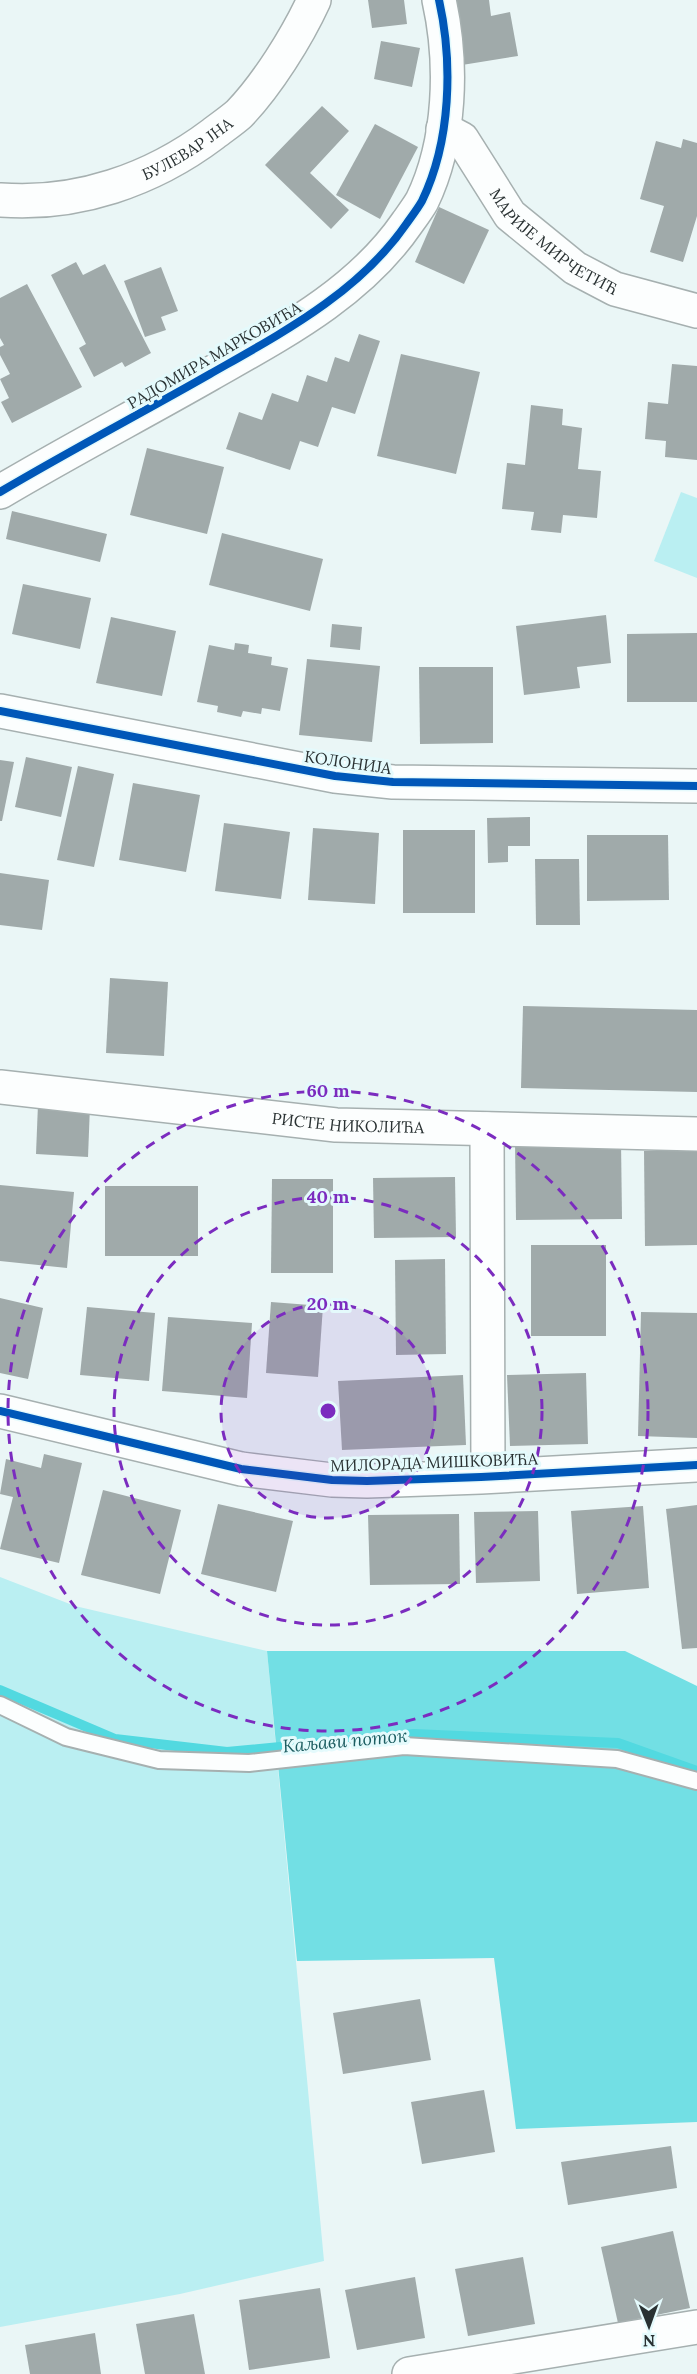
<svg xmlns="http://www.w3.org/2000/svg" width="697" height="2374" viewBox="0 0 697 2374" font-family="Lora,serif">
  <style>
    .green { fill: #baeff2 }
    .forest { fill: #72dfe4 }
    .lines { fill: none; stroke-linecap: round; stroke-linejoin: round }
    .stream { stroke: #52d9e0; stroke-width: 10 }
    .building { fill: #a0aaaa }
    .service-casing { stroke: #a6b0b0; stroke-width: 20 }
    .minor-casing { stroke: #a6b0b0; stroke-width: 36 }
    .secondary-casing { stroke: #a6b0b0; stroke-width: 36 }
    .service { stroke: #fcfefe; stroke-width: 16 }
    .minor { stroke: #fcfefe; stroke-width: 33 }
    .secondary { stroke: #fcfefe; stroke-width: 33 }
    .cycleway-casing { stroke: #e4fafc; stroke-width: 11 }
    .cycleway { stroke: #0057b8; stroke-width: 8 }
    .ring { fill: none; stroke: #7b2cbf; stroke-width: 3; stroke-dasharray: 10 8 }
    .labels { text-anchor: middle; stroke-width: 6; stroke-linejoin: round; paint-order: stroke }
    .street-label { font-size: 16px; fill: #293132; stroke: #e4fafc }
    .water-label { font-size: 18px; font-style: italic; fill: #1c5d61; stroke: #e4fafc }
    .centre { fill: #7b2cbf; stroke: #e4fafc; stroke-width: 3 }
    .ring-label { font-size: 18px; text-anchor: middle; font-weight: bold; fill: #7b2cbf; stroke: #e4fafc; stroke-width: 6; stroke-linejoin: round; paint-order: stroke }
  </style>
  <rect width="100%" height="100%" fill="#eaf6f6"/>
  <g class="green">
    <polygon points="681,492 697,498 697,578 654,561"/>
    <polygon points="0,1577 75,1606 267,1651 324,2261 180,2294 0,2327"/>
  </g>
  <polygon class="forest" points="267,1651 625,1651 697,1686 697,2122 516,2129 494,1958 297,1961"/>
  <g class="lines">
    <polyline class="stream" points="0,1690 115,1739 227,1752 414,1734 618,1743 697,1771"/>
  </g>
  <g class="building">
    <polygon points="368,0 404,0 407,24 372,28"/>
    <polygon points="450,0 489,0 491,16 510,12 518,56 462,65"/>
    <polygon points="381,41 420,48 412,87 374,79"/>
    <polygon points="322,106 349,131 310,173 349,210 331,229 265,165"/>
    <polygon points="375,124 418,147 380,219 336,195"/>
    <polygon points="683,139 697,143 697,216 683,262 650,252 664,206 640,199 656,141 681,148"/>
    <polygon points="439,207 489,230 464,284 415,262"/>
    <polygon points="76,262 83,275 105,264 151,353 125,367 122,362 94,377 79,348 86,344 51,275"/>
    <polygon points="161,267 178,311 161,317 166,330 145,337 124,281"/>
    <polygon points="27,284 82,387 12,423 1,402 9,398 0,379 10,374 0,355 0,347 4,345 0,338 0,298"/>
    <polygon points="359,334 380,341 355,414 332,407 318,447 300,441 290,470 226,449 239,412 262,420 272,393 298,402 307,375 327,382 335,357 349,362"/>
    <polygon points="401,354 480,372 456,474 377,456"/>
    <polygon points="672,364 697,366 697,460 665,457 666,441 645,439 648,402 668,404"/>
    <polygon points="531,405 563,409 562,425 582,428 578,469 601,471 597,518 563,515 561,533 531,530 534,512 502,509 507,463 525,465"/>
    <polygon points="147,448 224,467 207,534 130,515"/>
    <polygon points="12,511 107,534 100,562 6,539"/>
    <polygon points="222,533 323,559 310,611 209,585"/>
    <polygon points="23,584 91,598 80,649 12,634"/>
    <polygon points="606,615 611,663 577,667 580,688 524,695 516,626"/>
    <polygon points="111,617 176,631 162,696 96,683"/>
    <polygon points="332,624 362,627 360,650 330,647"/>
    <polygon points="697,633 697,702 627,702 627,634"/>
    <polygon points="235,643 249,645 248,653 272,657 271,665 288,668 280,711 262,708 261,714 243,711 241,717 217,712 218,706 197,702 209,645 234,650"/>
    <polygon points="307,659 380,666 372,742 299,735"/>
    <polygon points="419,667 493,667 493,743 420,744"/>
    <polygon points="26,757 72,767 61,817 15,807"/>
    <polygon points="0,760 14,762 2,821 0,821"/>
    <polygon points="78,766 114,774 94,867 57,860"/>
    <polygon points="133,783 200,795 186,872 119,860"/>
    <polygon points="530,817 530,846 508,846 508,862 488,863 487,818"/>
    <polygon points="224,823 290,832 281,899 215,891"/>
    <polygon points="313,828 379,833 375,904 308,900"/>
    <rect x="403" y="830" width="72" height="83"/>
    <polygon points="587,835 668,835 669,900 587,901"/>
    <polygon points="535,859 579,859 580,925 536,925"/>
    <polygon points="0,873 49,880 42,930 0,925"/>
    <polygon points="110,978 168,982 164,1056 106,1053"/>
    <polygon points="523,1006 697,1010 697,1092 521,1088"/>
    <polygon points="38,1104 90,1106 88,1157 36,1154"/>
    <polygon points="515,1141 621,1141 622,1219 516,1220"/>
    <polygon points="697,1150 697,1245 645,1246 644,1151"/>
    <polygon points="455,1177 456,1237 374,1238 373,1178"/>
    <polygon points="272,1179 333,1179 333,1273 271,1273"/>
    <polygon points="0,1185 74,1192 67,1268 0,1261"/>
    <rect x="105" y="1186" width="93" height="70"/>
    <rect x="531" y="1245" width="75" height="91"/>
    <polygon points="445,1259 446,1354 396,1355 395,1260"/>
    <polygon points="0,1298 43,1308 28,1379 0,1373"/>
    <polygon points="271,1302 323,1306 318,1377 266,1373"/>
    <polygon points="87,1307 155,1313 149,1381 80,1375"/>
    <polygon points="641,1312 697,1313 697,1438 638,1436"/>
    <polygon points="168,1317 252,1323 247,1398 162,1391"/>
    <polygon points="586,1373 588,1444 510,1446 507,1375"/>
    <polygon points="463,1375 466,1445 342,1450 338,1381"/>
    <polygon points="44,1454 82,1463 59,1563 0,1549 13,1497 0,1494 6,1459 41,1468"/>
    <polygon points="103,1490 181,1510 160,1594 81,1575"/>
    <polygon points="218,1504 293,1521 276,1592 201,1574"/>
    <polygon points="697,1505 697,1648 682,1649 666,1509"/>
    <polygon points="643,1506 649,1588 577,1594 571,1511"/>
    <polygon points="538,1511 540,1581 476,1583 474,1512"/>
    <polygon points="459,1514 460,1584 370,1585 368,1515"/>
    <polygon points="420,1999 431,2060 343,2074 333,2013"/>
    <polygon points="484,2090 495,2152 422,2164 411,2102"/>
    <polygon points="671,2146 677,2188 568,2205 561,2162"/>
    <polygon points="673,2231 690,2308 618,2323 601,2247"/>
    <polygon points="523,2257 535,2324 468,2336 455,2269"/>
    <polygon points="415,2277 425,2338 357,2350 345,2290"/>
    <polygon points="320,2288 330,2358 249,2370 239,2300"/>
    <polygon points="194,2314 205,2374 145,2374 136,2324"/>
    <polygon points="95,2333 101,2374 30,2374 25,2345"/>
  </g>
  <g class="lines">
    <g class="service-casing">
      <polyline id="service" points="0,1705 66,1737 159,1760 249,1763 404,1746 617,1759 697,1781"/>
    </g>
    <g class="minor-casing">
      <g id="minor">
        <path id="s1" d="M443,129L462,139L510,215L575,268L615,289L697,311"/>
        <path d="M0,492C69,451 140,414 210,374C282,333 359,293 407,223C412,216 418,208 422,201C451,141 453,63 439,0"/>
        <polyline points="0,711 335,776 393,782 697,786"/>
        <path id="s2" d="M0,1087L336,1125L697,1134"/>
        <polyline points="487,1129 488,1476"/>
        <polyline points="0,1411 241,1469 332,1480 367,1481 481,1477 697,1465"/>
        <polyline points="409,2374 697,2327"/>
      </g>
    </g>
    <g class="secondary-casing">
      <g id="secondary">
        <path id="s3" d="M0,200C77,206 152,180 213,134C222,127 231,121 239,114C267,85 297,37 314,0"/>
      </g>
    </g>
    <use href="#service" class="service"/>
    <use href="#minor" class="minor"/>
    <use href="#secondary" class="secondary"/>
    <g class="cycleway-casing">
      <g id="cycleway">
        <path d="M0,492C69,451 140,414 210,374C282,333 359,293 407,223C412,216 418,208 422,201C451,141 453,63 439,0"/>
        <polyline points="0,711 335,776 393,782 697,786"/>
        <polyline points="0,1411 241,1469 332,1480 367,1481 481,1477 697,1465"/>
      </g>
    </g>
    <use href="#cycleway" class="cycleway"/>
  </g>
  <circle cx="328" cy="1411" r="107" fill="#7b2cbf" fill-opacity=".12"/>
  <g class="ring">
    <circle cx="328" cy="1411" r="107"/>
    <circle cx="328" cy="1411" r="214"/>
    <circle cx="328" cy="1411" r="320"/>
  </g>
  <g class="labels">
    <g class="street-label">
      <text dy="6" stroke="none"><textPath href="#s3" startOffset="198">БУЛЕВАР ЈНА</textPath></text>
      <text dy="6" stroke="none"><textPath href="#s1" startOffset="162">МАРИЈЕ МИРЧЕТИЋ</textPath></text>
      <text transform="translate(214 355) rotate(-30)" y="6">РАДОМИРА МАРКОВИЋА</text>
      <text transform="translate(348 762) rotate(8)" y="6">КОЛОНИЈА</text>
      <text dy="6" stroke="none"><textPath href="#s2" startOffset="350">РИСТЕ НИКОЛИЋА</textPath></text>
      <text transform="translate(434 1462) rotate(-2)" y="6">МИЛОРАДА МИШКОВИЋА</text>
    </g>
    <g class="water-label">
      <text transform="translate(345 1741) rotate(-5)" y="6">Каљави поток</text>
    </g>
  </g>
  <circle cx="328" cy="1411" r="9" class="centre"/>
  <g class="ring-label">
    <text x="328" y="1097">60 m</text>
    <text x="328" y="1203">40 m</text>
    <text x="328" y="1310">20 m</text>
  </g>
  <g transform="translate(649 2326) rotate(179)" stroke="#e4fafc" stroke-width="4.5" paint-order="stroke">
  <path d="M0-4.5L10 22L0 15L-10 22Z" fill="#293132"/>
  <text y="-9" font-size="16" font-weight="bold" text-anchor="middle" fill="#293132">N</text>
  </g>
</svg>
